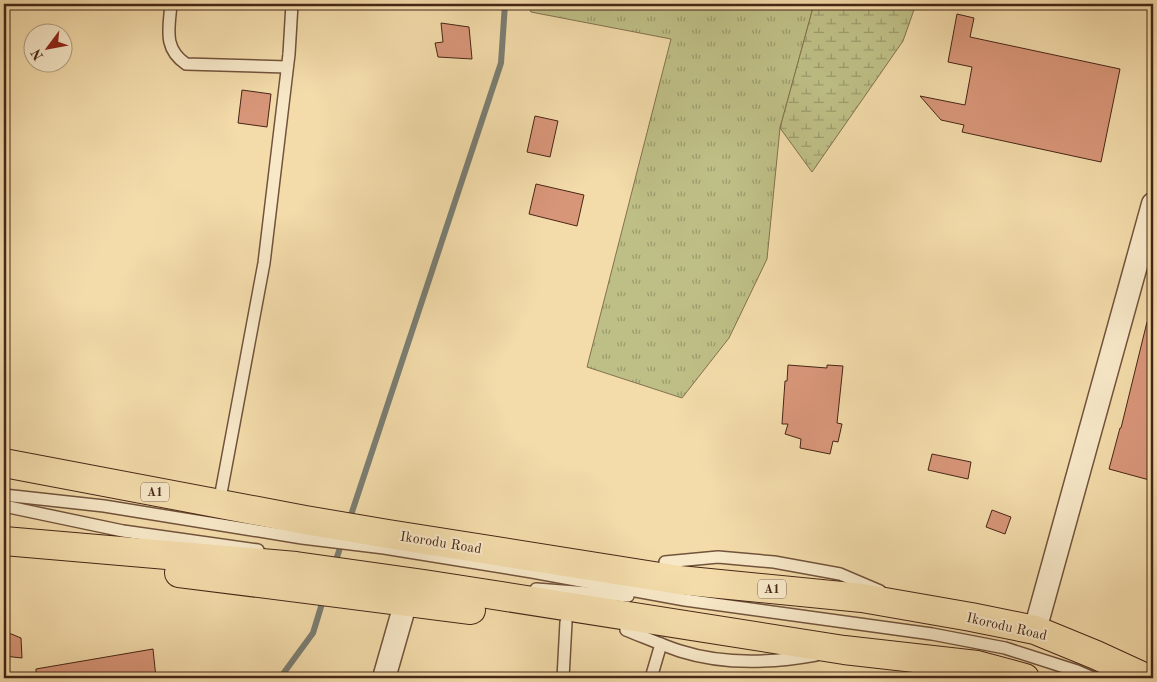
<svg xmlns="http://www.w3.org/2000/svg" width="1157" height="682" viewBox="0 0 1157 682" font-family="'Old Standard TT',serif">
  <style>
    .grass { fill: url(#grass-tufts); stroke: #82724e }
    .wetland { fill: url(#wetland-marsh); stroke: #82724e }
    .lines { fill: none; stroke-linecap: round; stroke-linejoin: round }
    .stream { stroke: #7b7e73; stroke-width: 6 }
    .building { fill: #d89679; stroke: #472616 }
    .service-casing { stroke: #72533b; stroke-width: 14 }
    .minor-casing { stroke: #72533b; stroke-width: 25 }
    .trunk-casing { stroke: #472616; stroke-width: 30 }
    .service { stroke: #f7e8c8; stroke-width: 11 }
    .minor { stroke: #f7e8c8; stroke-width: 22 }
    .trunk { stroke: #f3dbaa; stroke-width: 28 }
    .labels { text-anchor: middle; stroke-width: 4; stroke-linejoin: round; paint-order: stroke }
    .shield { fill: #f7e8c8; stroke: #7c604b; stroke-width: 1 }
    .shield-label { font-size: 12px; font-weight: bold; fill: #472616 }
    .street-label { font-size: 14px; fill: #472616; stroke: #f7e8c8 }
  </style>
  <defs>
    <pattern id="grass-tufts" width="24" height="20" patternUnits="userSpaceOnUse" patternTransform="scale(1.25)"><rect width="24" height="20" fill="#bebf86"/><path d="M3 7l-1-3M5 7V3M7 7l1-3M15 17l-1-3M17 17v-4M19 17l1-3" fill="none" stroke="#9c9b6d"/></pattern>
    <pattern id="wetland-marsh" width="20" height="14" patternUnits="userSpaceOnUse" patternTransform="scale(1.25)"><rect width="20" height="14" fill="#bebf86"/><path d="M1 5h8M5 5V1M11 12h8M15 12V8" fill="none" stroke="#9c9b6d"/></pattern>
  </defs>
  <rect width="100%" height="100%" fill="#f3dbaa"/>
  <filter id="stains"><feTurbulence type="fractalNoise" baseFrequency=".004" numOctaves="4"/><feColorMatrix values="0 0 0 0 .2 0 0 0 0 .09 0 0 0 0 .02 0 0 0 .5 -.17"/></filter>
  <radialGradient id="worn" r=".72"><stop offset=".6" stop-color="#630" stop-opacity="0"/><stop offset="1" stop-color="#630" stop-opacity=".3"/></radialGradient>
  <polygon class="grass" points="528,4 814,4 780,128 767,259 729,338 682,398 587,367 671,39 531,12"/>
  <polygon class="wetland" points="814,4 916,4 903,41 812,172 780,128"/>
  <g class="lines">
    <g class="stream">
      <polyline points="349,521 501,63 505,4"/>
      <polyline points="334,566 342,542"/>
      <polyline points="280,678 313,633 324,597"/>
    </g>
  </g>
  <g class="building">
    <polygon points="957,14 974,18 970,37 1120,69 1101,162 962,132 964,125 941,120 920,96 965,105 972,67 948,62"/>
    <polygon points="441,23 469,27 472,59 438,57 435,43 443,42"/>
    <polygon points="242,90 271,94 267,127 238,123"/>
    <polygon points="535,116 558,121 550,157 527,152"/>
    <polygon points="536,184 584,195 577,226 529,214"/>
    <polygon points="1147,322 1153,323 1153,481 1109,469 1120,428 1121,428"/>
    <polygon points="788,365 827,368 827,365 843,366 837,423 842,424 838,442 833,441 830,454 800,448 801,439 785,434 788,424 782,424 785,381 787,381"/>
    <polygon points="932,454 971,462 968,479 928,470"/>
    <polygon points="992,510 1011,517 1005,534 986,527"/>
    <polygon points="4,631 21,638 22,658 4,656"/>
    <polygon points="153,649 156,678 36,678 36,669"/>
  </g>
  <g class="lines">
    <g class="service-casing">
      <g id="service">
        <path d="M171,4C169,29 163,48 186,64L287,67"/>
        <polyline points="221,493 264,263 289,54 292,4"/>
        <polyline points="4,495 104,506 302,538 384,548 532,572 685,600 932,634 1005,648 1077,671 1093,678"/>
        <polyline points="4,506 123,531 258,550"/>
        <polyline points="665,562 718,557 774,562 840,574 880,591"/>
        <polyline points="536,589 628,596"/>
        <path d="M626,630C644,637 662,645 680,651C724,665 772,663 816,655"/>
        <polyline points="563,678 566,622"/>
        <polyline points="651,678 661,644"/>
      </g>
    </g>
    <g class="minor-casing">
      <g id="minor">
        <polyline points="1035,630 1153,204"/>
        <polyline points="384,678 406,601"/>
      </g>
    </g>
    <g class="trunk-casing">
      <g id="trunk">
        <polyline points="4,463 305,520 388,534 679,580 862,598 971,617 1035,630 1096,655 1146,678"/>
        <polyline points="4,541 296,566 424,584 844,650 977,665 1025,678"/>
        <polyline points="179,573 471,610"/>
      </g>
    </g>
    <use href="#service" class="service"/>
    <use href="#minor" class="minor"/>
    <use href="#trunk" class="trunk"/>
  </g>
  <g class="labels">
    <g class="shield">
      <rect x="141" y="482.5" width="28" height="19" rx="4"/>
      <rect x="758" y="579.5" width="28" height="19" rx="4"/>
    </g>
    <g class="shield-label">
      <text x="155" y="496">A1</text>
      <text x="772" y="593">A1</text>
    </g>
    <g class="street-label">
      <text transform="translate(441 542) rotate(9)" y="5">Ikorodu Road</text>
      <text transform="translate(1007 626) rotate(13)" y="5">Ikorodu Road</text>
    </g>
  </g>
  <rect width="1157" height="682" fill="none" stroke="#f3dbaa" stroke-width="20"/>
  <rect x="5" y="5" width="1147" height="672" fill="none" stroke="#472616" stroke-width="2.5"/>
  <rect x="10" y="10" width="1137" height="662" fill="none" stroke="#472616"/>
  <g transform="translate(48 48) rotate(238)"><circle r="24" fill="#f7e8c8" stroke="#b19a81"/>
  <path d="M0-4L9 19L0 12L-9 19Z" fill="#8f2418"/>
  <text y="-8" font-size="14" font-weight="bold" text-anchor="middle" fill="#472616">N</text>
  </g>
  <rect width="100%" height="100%" filter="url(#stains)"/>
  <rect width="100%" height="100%" fill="url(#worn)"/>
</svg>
